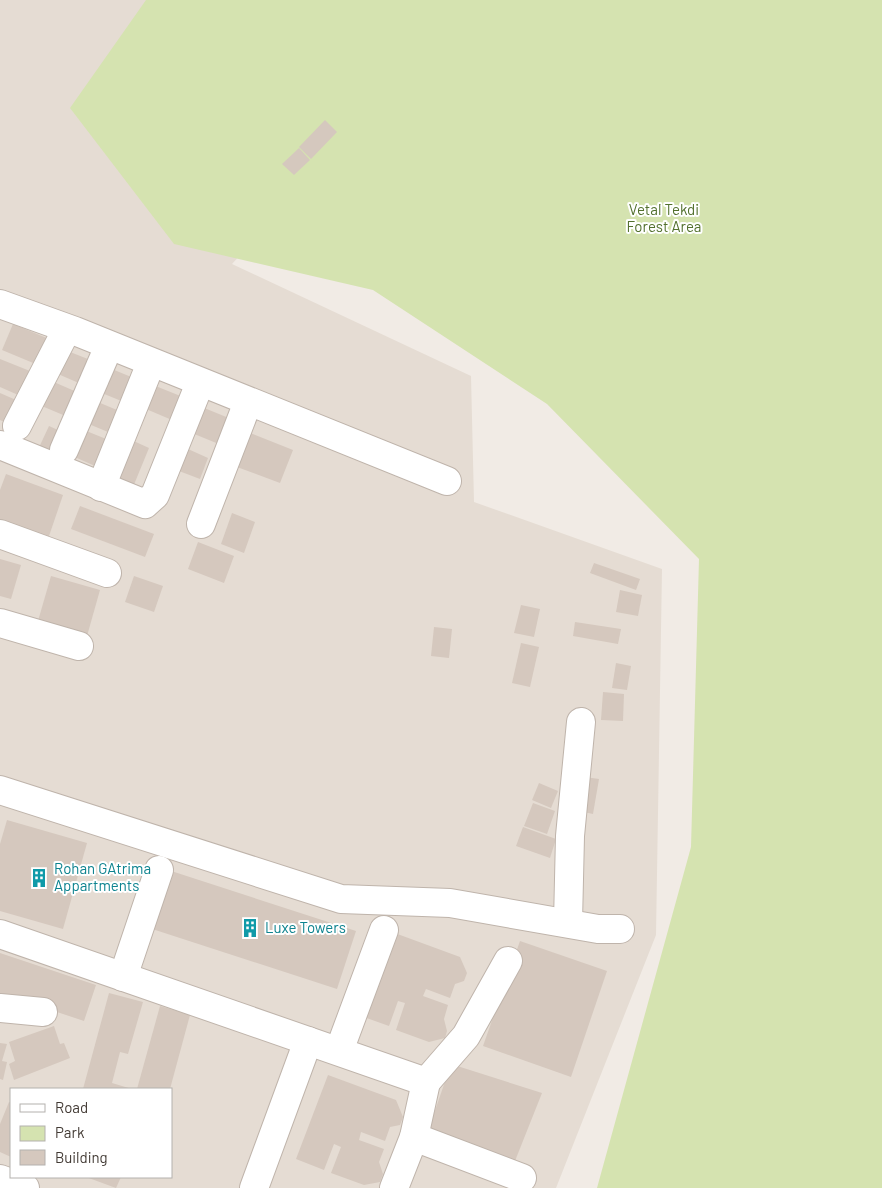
<svg xmlns="http://www.w3.org/2000/svg" width="882" height="1188" viewBox="0 0 882 1188" font-family="Barlow,sans-serif">
  <style>
    .residential { fill: #e5dcd3; fill-rule: evenodd }
    .green { fill: #d5e3b0 }
    .building { fill: #d5c8be }
    .lines { fill: none; stroke-linecap: round; stroke-linejoin: round }
    .minor-casing { stroke: #bfb4ab; stroke-width: 30 }
    .minor { stroke: #fff; stroke-width: 28 }
    .labels { text-anchor: middle; stroke-width: 4; stroke-linejoin: round; paint-order: stroke }
    .park-label { font-size: 15px; fill: #52702d; stroke: #fff }
    .culture-label { font-size: 15px; fill: #0d838f; stroke: #fff; text-anchor: start }
  </style>
  <rect width="100%" height="100%" fill="#f1ebe5"/>
  <path class="residential" d="M0,0H475L232,264L471,376L474,502L662,569L656,935L556,1188H0ZM11,1089H171V1177H11Z"/>
  <polygon class="green" points="146,0 882,0 882,1188 597,1188 691,847 699,559 547,404 373,290 174,244 70,108"/>
  <g class="building">
    <polygon points="325,120 337,132 311,159 299,147"/>
    <polygon points="299,148 310,160 294,175 282,164"/>
    <polygon points="13,324 49,339 38,365 2,350"/>
    <polygon points="60,348 98,363 88,387 51,371"/>
    <polygon points="0,359 35,373 25,398 0,387"/>
    <polygon points="107,367 141,381 131,405 97,391"/>
    <polygon points="47,379 86,396 75,420 37,404"/>
    <polygon points="148,383 188,399 179,423 139,406"/>
    <polygon points="0,393 23,403 13,426 0,420"/>
    <polygon points="93,400 129,415 120,437 84,422"/>
    <polygon points="197,405 236,421 226,447 187,431"/>
    <polygon points="49,426 69,435 55,465 35,456"/>
    <polygon points="79,428 116,443 104,470 68,454"/>
    <polygon points="250,433 293,450 280,483 237,467"/>
    <polygon points="127,438 149,448 133,487 111,477"/>
    <polygon points="188,449 208,458 200,479 179,471"/>
    <polygon points="6,474 63,495 48,539 0,522 0,490"/>
    <polygon points="80,506 154,534 145,557 71,529"/>
    <polygon points="232,513 255,522 244,553 221,544"/>
    <polygon points="198,542 234,556 224,583 188,569"/>
    <polygon points="0,559 21,565 11,599 0,596"/>
    <polygon points="594,563 640,579 636,590 590,573"/>
    <polygon points="51,576 100,590 87,636 38,621"/>
    <polygon points="134,576 163,586 154,612 125,602"/>
    <polygon points="620,590 642,595 638,616 616,612"/>
    <polygon points="521,605 540,609 534,637 514,633"/>
    <polygon points="575,622 621,629 618,644 573,636"/>
    <polygon points="434,627 452,629 449,658 431,656"/>
    <polygon points="521,643 539,647 530,687 512,683"/>
    <polygon points="616,663 631,666 627,690 612,688"/>
    <polygon points="603,692 624,694 623,721 601,720"/>
    <polygon points="585,777 599,779 593,814 579,811"/>
    <polygon points="539,783 558,791 551,808 532,800"/>
    <polygon points="533,803 555,811 547,834 524,826"/>
    <polygon points="7,820 87,843 63,929 0,911 0,844"/>
    <polygon points="523,827 556,839 550,858 516,846"/>
    <polygon points="162,868 356,931 337,989 143,926"/>
    <polygon points="392,932 460,957 467,973 464,981 455,984 450,998 426,989 423,996 448,1005 444,1019 447,1031 445,1038 429,1042 396,1030 405,1003 398,1001 389,1026 361,1016"/>
    <polygon points="520,941 607,971 571,1077 483,1046"/>
    <polygon points="0,953 96,985 84,1021 0,993"/>
    <polygon points="109,993 143,1002 128,1054 120,1052 112,1083 132,1089 83,1089"/>
    <polygon points="160,1006 190,1015 170,1089 137,1089"/>
    <polygon points="54,1026 60,1044 64,1043 70,1058 14,1080 9,1064 15,1061 9,1042"/>
    <polygon points="0,1043 7,1044 2,1061 7,1062 3,1080 0,1079"/>
    <polygon points="451,1064 542,1093 515,1161 429,1128"/>
    <polygon points="328,1075 396,1100 403,1117 400,1125 390,1127 385,1141 361,1132 359,1140 384,1149 379,1162 383,1174 380,1182 364,1185 331,1173 341,1147 334,1144 324,1170 296,1159"/>
    <polygon points="9,1102 11,1103 11,1157 0,1152 0,1124"/>
    <polygon points="86,1177 121,1177 116,1188"/>
  </g>
  <g class="lines">
    <g class="minor-casing">
      <g id="minor">
        <polyline points="0,304 75,331 447,481"/>
        <polyline points="17,426 67,329"/>
        <polyline points="0,445 145,504 155,495 200,383"/>
        <polyline points="64,450 109,346"/>
        <polyline points="101,487 151,363"/>
        <polyline points="201,524 248,402"/>
        <polyline points="0,534 107,573"/>
        <polyline points="0,623 79,646"/>
        <polyline points="0,790 341,899 450,903 598,929 620,929"/>
        <polyline points="568,922 570,836 581,722"/>
        <polyline points="0,934 426,1082 414,1137 394,1188"/>
        <polyline points="123,977 159,870"/>
        <polyline points="0,1008 43,1012"/>
        <polyline points="339,1051 384,930"/>
        <polyline points="426,1082 466,1036 508,961"/>
        <polyline points="414,1137 522,1178"/>
        <polyline points="0,1179 25,1188"/>
        <polyline points="254,1188 308,1041"/>
      </g>
    </g>
    <use href="#minor" class="minor"/>
  </g>
  <defs>
    <g id="building-bare" transform="scale(1.5)"><path d="M-4-6H4V6H1V3H-1V6H-4ZM-2.5-4.3h1.7v1.8h-1.7ZM.8-4.3h1.7v1.8H.8ZM-2.5-1h1.7V.8h-1.7ZM.8-1h1.7V.8H.8Z" fill="#0f9aa8" stroke="#fff" stroke-width="2.5" paint-order="stroke"/></g>
  </defs>
  <g fill-rule="evenodd">
    <use href="#building-bare" x="39" y="878"/>
    <use href="#building-bare" x="250" y="928"/>
  </g>
  <g class="labels">
    <g class="park-label">
      <text x="664" y="215">Vetal Tekdi<tspan x="664" dy="17">Forest Area</tspan></text>
    </g>
    <g class="culture-label">
      <text x="54" y="874">Rohan GAtrima<tspan x="54" dy="17">Appartments</tspan></text>
      <text x="265" y="933">Luxe Towers</text>
    </g>
  </g>
  <rect x="10" y="1088" width="162" height="90" fill="#ffffff" stroke="#b4b1ae"/>
  <rect x="20" y="1104" width="25" height="8" fill="#ffffff" stroke="#b4b1ae"/>
  <text x="55" y="1113" font-size="15" fill="#433b35">Road</text>
  <rect x="20" y="1126" width="25" height="15" fill="#d5e3b0" stroke="#b4b1ae"/>
  <text x="55" y="1138" font-size="15" fill="#433b35">Park</text>
  <rect x="20" y="1150" width="25" height="15" fill="#d5c8be" stroke="#b4b1ae"/>
  <text x="55" y="1163" font-size="15" fill="#433b35">Building</text>
</svg>
